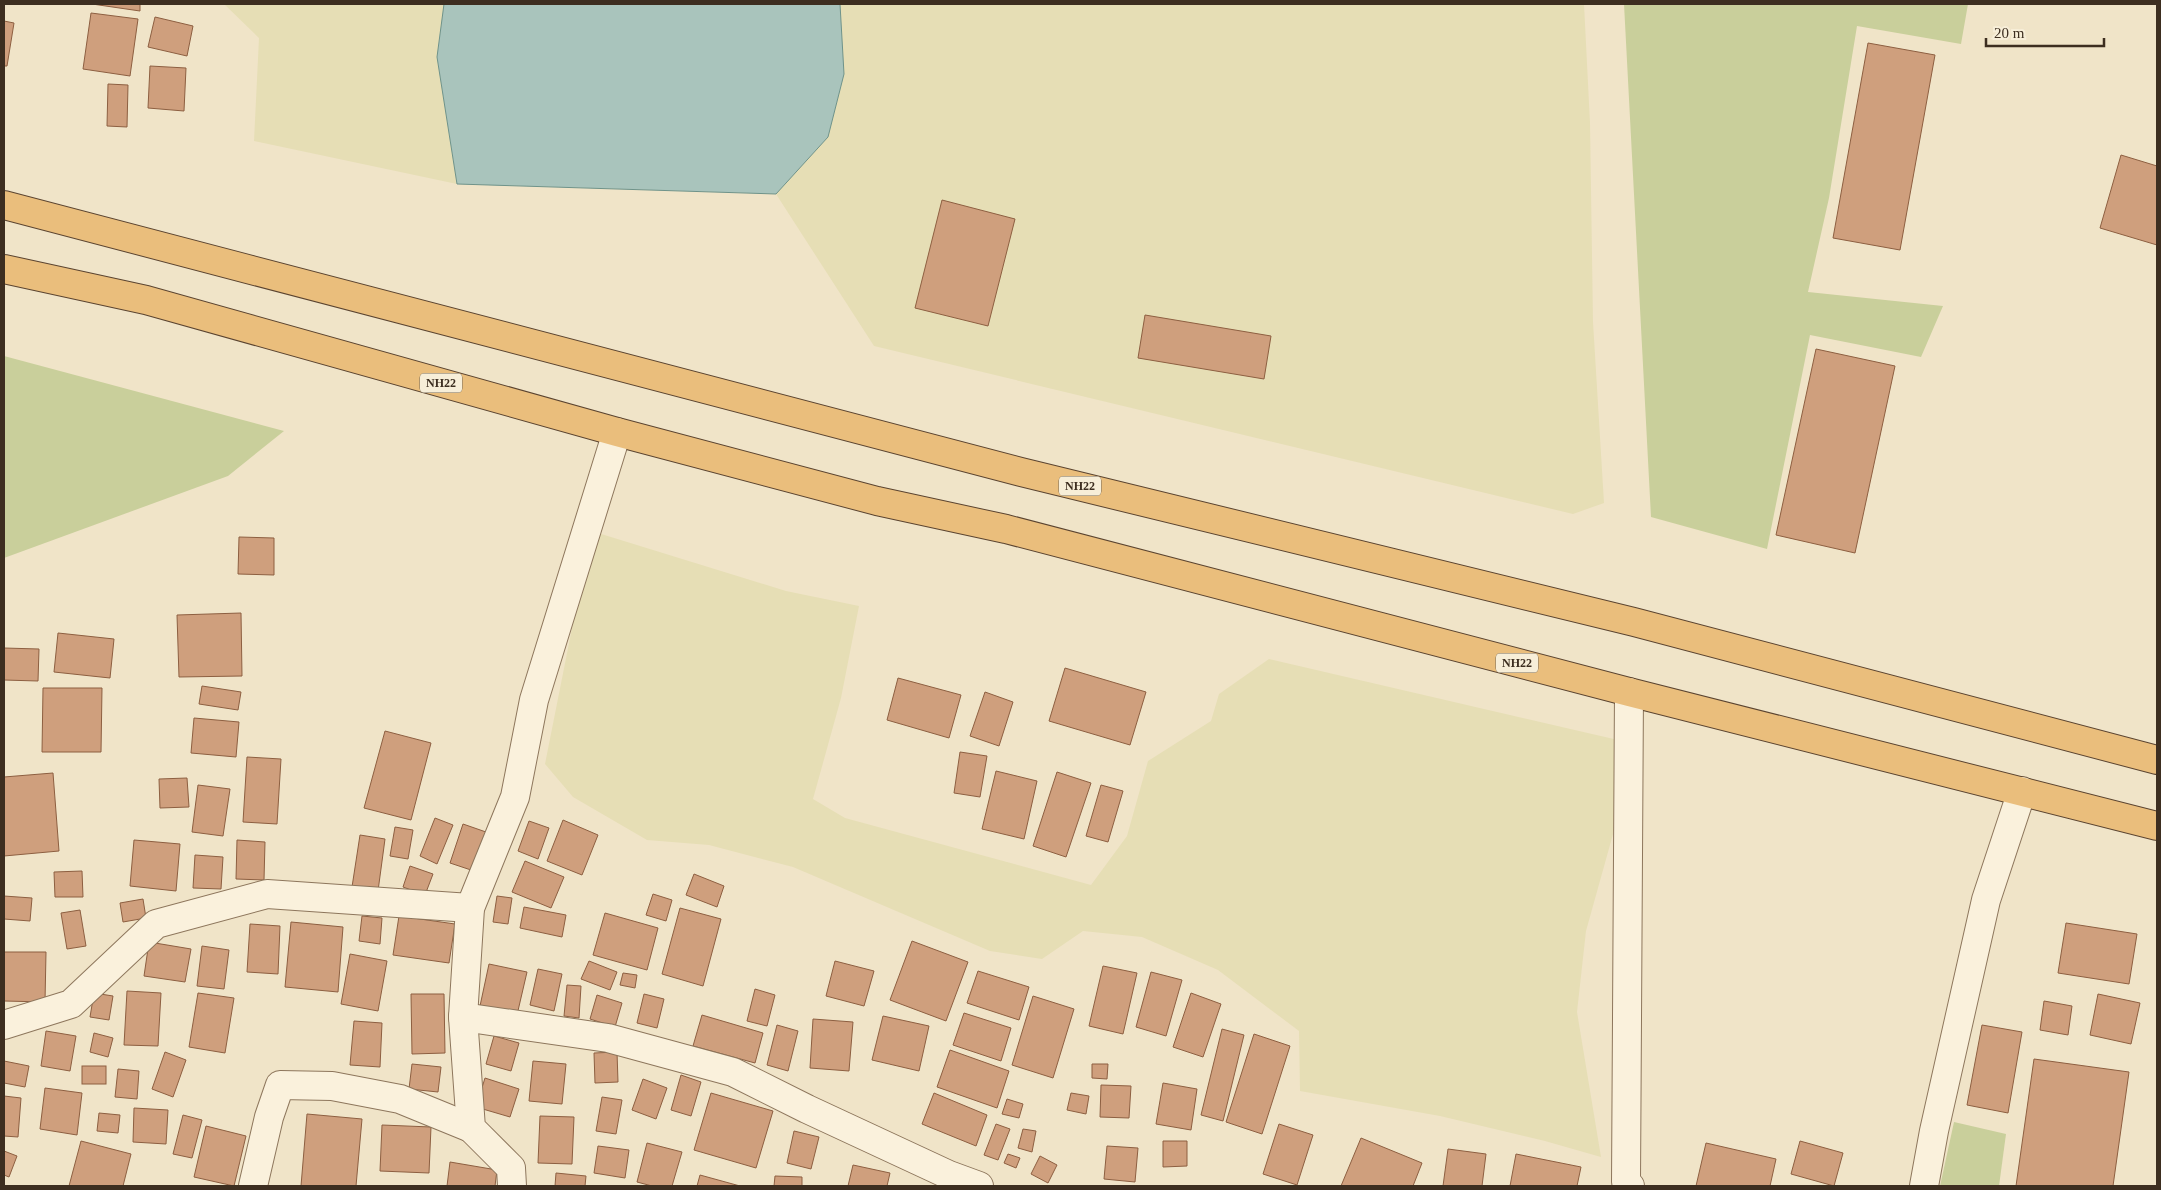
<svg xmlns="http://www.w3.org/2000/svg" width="2161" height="1190" viewBox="0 0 2161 1190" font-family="Georgia,serif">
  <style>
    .farmland { fill: #e6deb5 }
    .green { fill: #c9cf9b }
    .water { fill: #a9c4bc; stroke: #6f938a }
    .building { fill: #cf9f7d; stroke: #8d5f41 }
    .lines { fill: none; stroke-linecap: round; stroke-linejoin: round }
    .minor-casing { stroke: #8d765c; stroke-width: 30 }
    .trunk-casing { stroke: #5b4430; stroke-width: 30 }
    .minor { stroke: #faf1dc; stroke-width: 28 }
    .trunk { stroke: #eabe7c; stroke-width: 28 }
    .labels { text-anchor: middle; stroke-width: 5; stroke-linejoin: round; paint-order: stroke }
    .shield { fill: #f7eed8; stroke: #756857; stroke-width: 1 }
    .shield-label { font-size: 12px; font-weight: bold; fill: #3d2e20 }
  </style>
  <rect width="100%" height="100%" fill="#f0e4c8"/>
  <g class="farmland">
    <polygon points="224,4 444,4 437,57 457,184 254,141 259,38"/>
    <polygon points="840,4 1584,4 1590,123 1593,322 1604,503 1573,514 874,346 776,194 828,137 844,74"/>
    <polygon points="598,533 786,591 859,606 841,698 813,799 845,818 1091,885 1127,836 1148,761 1211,721 1219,694 1269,659 1618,740 1615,827 1586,931 1577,1012 1601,1157 1545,1141 1440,1116 1300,1091 1299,1031 1218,970 1142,937 1083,931 1042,959 990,951 793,867 709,845 647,840 573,797 545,764 575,613"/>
  </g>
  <g class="green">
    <polygon points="1624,4 1968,4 1961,44 1857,26 1829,198 1808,292 1943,306 1921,357 1810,335 1767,549 1651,517"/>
    <polygon points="4,356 284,431 228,476 4,558"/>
    <polygon points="1954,1122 2006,1134 1999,1186 1940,1186"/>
  </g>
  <polygon class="water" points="444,4 840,4 844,74 828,137 776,194 457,184 437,57"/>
  <g class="building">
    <polygon points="92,4 140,4 140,11"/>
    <polygon points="91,13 138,19 130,76 83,69"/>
    <polygon points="155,17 193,26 187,56 148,47"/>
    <polygon points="4,21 14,23 7,66 4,66"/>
    <polygon points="1868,43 1935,55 1900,250 1833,238"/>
    <polygon points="150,66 186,68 184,111 148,108"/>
    <polygon points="108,84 128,85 127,127 107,126"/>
    <polygon points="2121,155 2157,166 2157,245 2100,228"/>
    <polygon points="942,200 1015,219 988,326 915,308"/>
    <polygon points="1145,315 1271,336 1264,379 1138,358"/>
    <polygon points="1816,349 1895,366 1855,553 1776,535"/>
    <polygon points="239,537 274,538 274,575 238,574"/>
    <polygon points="241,613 242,676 179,677 177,615"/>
    <polygon points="58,633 114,639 110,678 54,672"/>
    <polygon points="4,648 39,649 38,681 4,680"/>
    <polygon points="1065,668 1146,692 1130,745 1049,721"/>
    <polygon points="898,678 961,695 949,738 887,720"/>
    <polygon points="202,686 241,692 238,710 199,704"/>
    <polygon points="43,688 102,688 101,752 42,752"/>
    <polygon points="985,692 1013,702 999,746 970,736"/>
    <polygon points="194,718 239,722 236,757 191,753"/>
    <polygon points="385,731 431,743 411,820 364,808"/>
    <polygon points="960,752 987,756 980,797 954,793"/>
    <polygon points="247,757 281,759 277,824 243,822"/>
    <polygon points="996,771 1037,781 1024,839 982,829"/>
    <polygon points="1057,772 1091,783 1066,857 1033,846"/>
    <polygon points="53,773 59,851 4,856 4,777"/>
    <polygon points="187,778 189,807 160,808 159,779"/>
    <polygon points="198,785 230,789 223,836 192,832"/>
    <polygon points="1101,785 1123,791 1108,842 1086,836"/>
    <polygon points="435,818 453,825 437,864 420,856"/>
    <polygon points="563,820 598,835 582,875 547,861"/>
    <polygon points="529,821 549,828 538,859 518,851"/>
    <polygon points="463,824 486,832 474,871 450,863"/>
    <polygon points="395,827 413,830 408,859 390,856"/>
    <polygon points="360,835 385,839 378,891 352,887"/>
    <polygon points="134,840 180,844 176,891 130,886"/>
    <polygon points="237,840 265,842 264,880 236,879"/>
    <polygon points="195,855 223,857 221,889 193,888"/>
    <polygon points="525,861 564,877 551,908 512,892"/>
    <polygon points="410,866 433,874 425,895 403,887"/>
    <polygon points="82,871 83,897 55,897 54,872"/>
    <polygon points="694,874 724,886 717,907 686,895"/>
    <polygon points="653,894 672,900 666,921 646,915"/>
    <polygon points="4,896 32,898 30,921 4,919"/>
    <polygon points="497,896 512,898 508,924 493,922"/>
    <polygon points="143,899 146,918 123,922 120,903"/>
    <polygon points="524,907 566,915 562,937 520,928"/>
    <polygon points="680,908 721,919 703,986 662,974"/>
    <polygon points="80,910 86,946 67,949 61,913"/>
    <polygon points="605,913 658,928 647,970 593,955"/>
    <polygon points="362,916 382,918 380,944 359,941"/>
    <polygon points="399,916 455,924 449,963 393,955"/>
    <polygon points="291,922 343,927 338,992 285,987"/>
    <polygon points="2066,923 2137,934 2129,984 2058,973"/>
    <polygon points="250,924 280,926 278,974 247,972"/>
    <polygon points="912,941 968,962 946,1021 890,1000"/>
    <polygon points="149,942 191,949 185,982 144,976"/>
    <polygon points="202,946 229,950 224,989 197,986"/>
    <polygon points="4,952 46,952 45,1002 4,1001"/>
    <polygon points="350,954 387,961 378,1011 341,1004"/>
    <polygon points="589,961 617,972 610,990 581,979"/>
    <polygon points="835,961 874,971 864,1006 826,996"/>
    <polygon points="489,964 527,972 517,1015 480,1006"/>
    <polygon points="1103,966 1137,973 1123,1034 1089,1026"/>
    <polygon points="538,969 562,974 554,1011 530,1005"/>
    <polygon points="978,971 1029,987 1019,1020 967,1003"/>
    <polygon points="1151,972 1182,980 1166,1036 1136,1027"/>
    <polygon points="623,973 637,975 635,988 620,985"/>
    <polygon points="567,985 581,986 579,1018 564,1016"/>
    <polygon points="755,989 775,995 767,1026 747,1021"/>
    <polygon points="127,991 161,993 158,1046 124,1045"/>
    <polygon points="94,993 113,996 109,1020 90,1017"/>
    <polygon points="198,993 234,998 225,1053 189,1047"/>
    <polygon points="1191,993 1221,1004 1203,1057 1173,1047"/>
    <polygon points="411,994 444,994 445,1053 412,1054"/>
    <polygon points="644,994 664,999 657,1028 637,1023"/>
    <polygon points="2098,994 2140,1003 2131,1044 2090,1035"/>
    <polygon points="597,995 622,1003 615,1027 590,1019"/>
    <polygon points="1033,996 1074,1009 1053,1078 1012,1065"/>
    <polygon points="2044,1001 2072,1006 2068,1035 2040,1030"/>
    <polygon points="964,1013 1011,1028 1001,1061 953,1045"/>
    <polygon points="702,1015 763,1033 755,1063 693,1046"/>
    <polygon points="883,1016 929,1026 919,1071 872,1060"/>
    <polygon points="813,1019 853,1022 849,1071 810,1068"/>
    <polygon points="354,1021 382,1023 380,1067 350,1065"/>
    <polygon points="777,1025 798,1031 788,1071 767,1065"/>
    <polygon points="1982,1025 2022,1032 2008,1113 1967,1105"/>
    <polygon points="1222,1029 1244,1035 1223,1121 1201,1115"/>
    <polygon points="46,1031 76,1036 70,1071 41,1066"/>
    <polygon points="94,1033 113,1038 108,1057 90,1052"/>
    <polygon points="1254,1034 1290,1046 1262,1134 1226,1122"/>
    <polygon points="494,1036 519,1043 511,1071 486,1064"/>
    <polygon points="950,1050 1009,1071 997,1108 937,1087"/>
    <polygon points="165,1052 186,1060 173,1097 152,1089"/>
    <polygon points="617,1052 618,1082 595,1083 594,1053"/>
    <polygon points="2034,1059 2129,1072 2113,1186 2016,1186"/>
    <polygon points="4,1061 29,1066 25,1087 4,1083"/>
    <polygon points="533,1061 566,1064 562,1104 529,1101"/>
    <polygon points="412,1064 441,1067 438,1092 409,1089"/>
    <polygon points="1092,1064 1108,1064 1107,1079 1092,1078"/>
    <rect x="82" y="1066" width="24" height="18"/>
    <polygon points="118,1069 139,1071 137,1099 115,1097"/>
    <polygon points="681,1075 701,1082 691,1116 671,1110"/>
    <polygon points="485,1078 519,1089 510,1117 476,1107"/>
    <polygon points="643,1079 667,1088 656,1119 632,1110"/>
    <polygon points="1163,1083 1197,1089 1191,1130 1156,1124"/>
    <polygon points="1101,1085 1131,1086 1129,1118 1100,1117"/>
    <polygon points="45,1088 82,1093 77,1135 40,1129"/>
    <polygon points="711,1093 773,1111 756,1168 694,1150"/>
    <polygon points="934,1093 987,1115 976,1146 922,1124"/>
    <polygon points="1071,1093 1089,1096 1086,1114 1067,1110"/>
    <polygon points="4,1096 21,1098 18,1137 4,1136"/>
    <polygon points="602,1097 622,1100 616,1134 596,1131"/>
    <polygon points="1007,1099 1023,1104 1019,1118 1002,1114"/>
    <polygon points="134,1108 168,1110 166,1144 133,1142"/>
    <polygon points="99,1113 120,1115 118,1133 97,1131"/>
    <polygon points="307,1114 362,1119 356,1186 301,1186"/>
    <polygon points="183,1115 202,1120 192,1158 173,1154"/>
    <polygon points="540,1116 574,1117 572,1164 538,1163"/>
    <polygon points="996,1124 1010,1129 998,1160 984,1155"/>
    <polygon points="1279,1124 1313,1135 1297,1185 1263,1174"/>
    <polygon points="382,1125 431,1127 429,1173 380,1171"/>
    <polygon points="206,1126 246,1136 234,1186 194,1177"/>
    <polygon points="1023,1129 1036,1131 1032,1152 1018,1148"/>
    <polygon points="794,1131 819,1137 811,1169 787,1163"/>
    <polygon points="1361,1138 1422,1163 1413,1186 1341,1186"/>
    <polygon points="81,1141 131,1154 123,1186 69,1186"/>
    <polygon points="1163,1141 1187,1141 1187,1166 1163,1167"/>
    <polygon points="1800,1141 1843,1153 1834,1186 1791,1174"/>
    <polygon points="647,1143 682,1152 672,1186 652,1186 637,1182"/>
    <polygon points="1706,1143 1776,1159 1770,1186 1696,1186"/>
    <polygon points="598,1146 629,1150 625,1178 594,1173"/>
    <polygon points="1107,1146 1138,1148 1135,1182 1104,1179"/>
    <polygon points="1448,1149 1486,1154 1482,1186 1443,1186"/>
    <polygon points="4,1151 17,1156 9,1177 4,1175"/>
    <polygon points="1008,1154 1020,1158 1016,1168 1004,1163"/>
    <polygon points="1516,1154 1581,1167 1577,1186 1510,1186"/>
    <polygon points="1040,1156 1057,1165 1048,1183 1031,1174"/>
    <polygon points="450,1162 497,1170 495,1186 447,1186"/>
    <polygon points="853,1165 890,1173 887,1186 848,1186"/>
    <polygon points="556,1173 586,1176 585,1186 555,1186"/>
    <polygon points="700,1175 740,1186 697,1186"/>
    <polygon points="775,1176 802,1177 802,1186 774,1186"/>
  </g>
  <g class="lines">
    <g class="minor-casing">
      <g id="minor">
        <polyline points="1629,692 1626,1182 1630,1186"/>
        <polyline points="463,1017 608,1038 733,1072 807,1109 949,1175 979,1186"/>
        <polyline points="4,1025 71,1004 156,924 267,894 470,908"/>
        <polyline points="253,1186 269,1117 280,1085 332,1086 400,1099 471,1128"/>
        <polyline points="512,1186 511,1168 471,1128 463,1017 470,908 515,797 534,700 617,432"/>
        <polyline points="1924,1186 1934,1131 1986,900 2022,791"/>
      </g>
    </g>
    <g class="trunk-casing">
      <g id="trunk">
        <polyline points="4,205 1021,472 1634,622 2157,760"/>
        <polyline points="4,269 146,300 617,432 877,501 1006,529 1629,692 2157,826"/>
      </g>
    </g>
    <use href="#minor" class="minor"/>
    <use href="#trunk" class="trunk"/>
  </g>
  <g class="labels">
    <g class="shield">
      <rect x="420" y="373.5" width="42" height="19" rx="4"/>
      <rect x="1059" y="476.5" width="42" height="19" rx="4"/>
      <rect x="1496" y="653.5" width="42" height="19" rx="4"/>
    </g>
    <g class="shield-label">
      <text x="441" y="387">NH22</text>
      <text x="1080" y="490">NH22</text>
      <text x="1517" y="667">NH22</text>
    </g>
  </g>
  <rect width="2161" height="1190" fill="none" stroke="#3d2e20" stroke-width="10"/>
  <path d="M1986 38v8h118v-8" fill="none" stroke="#3d2e20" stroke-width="2.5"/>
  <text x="1994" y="38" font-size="15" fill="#3d2e20" stroke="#f7eed8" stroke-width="4" paint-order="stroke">20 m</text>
</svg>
